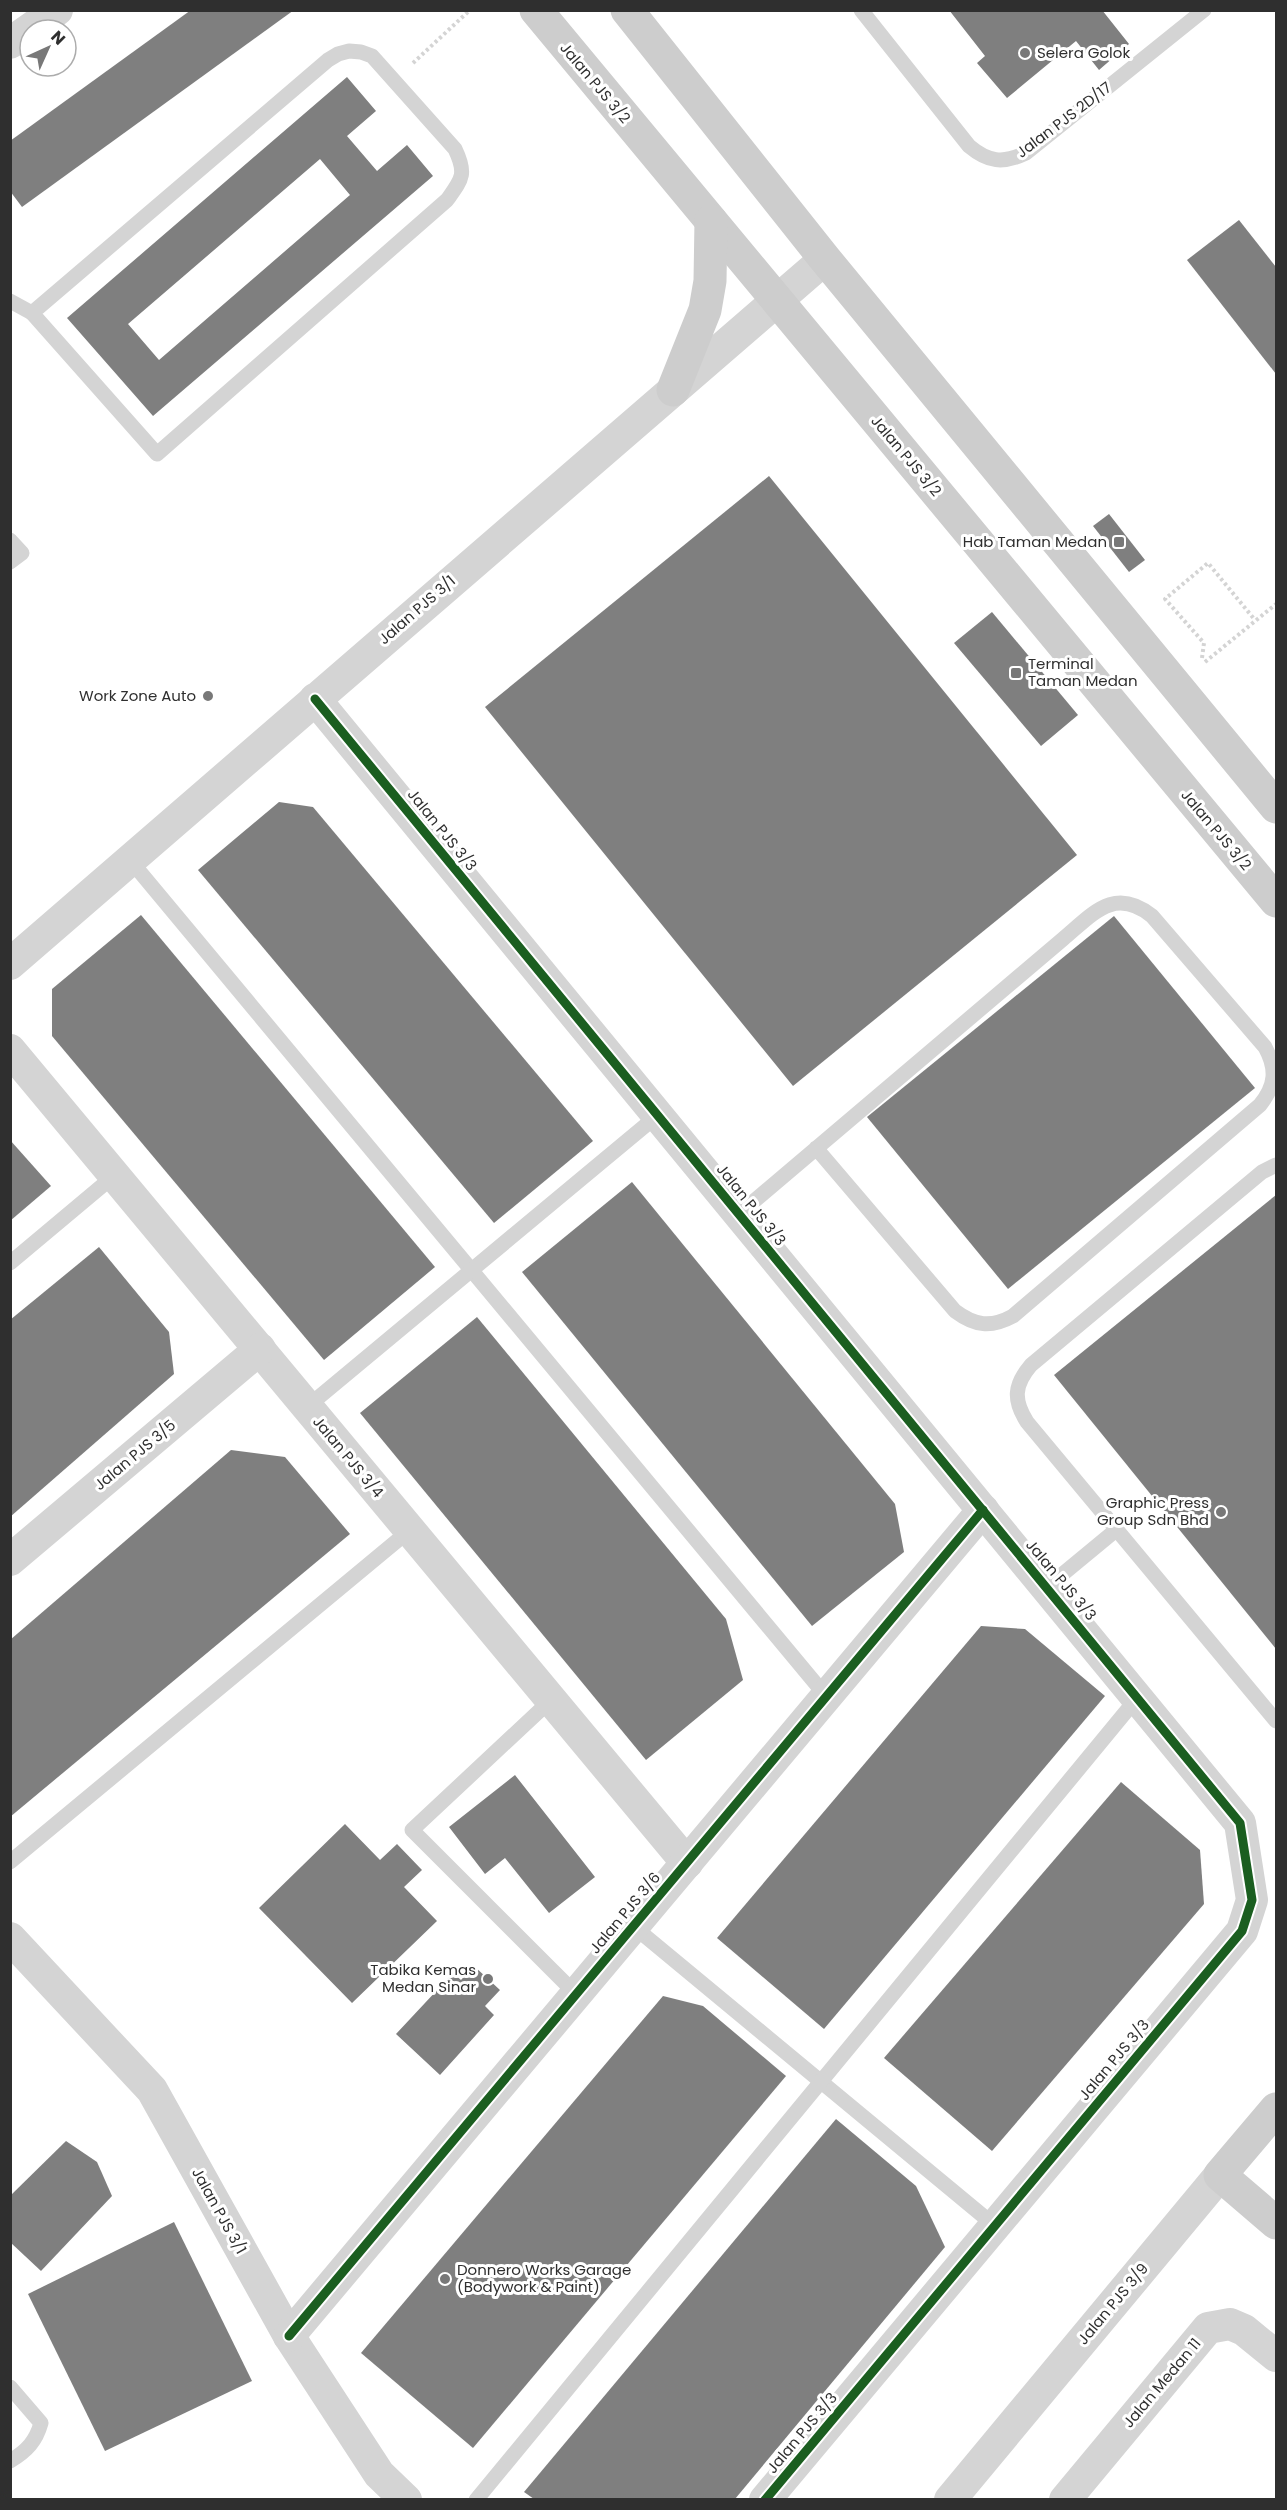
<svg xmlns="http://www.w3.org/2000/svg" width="1287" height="2510" viewBox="0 0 1287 2510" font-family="Poppins,sans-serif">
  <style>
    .building { fill: #7f7f7f; fill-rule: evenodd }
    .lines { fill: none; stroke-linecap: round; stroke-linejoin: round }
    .path { stroke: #d4d4d4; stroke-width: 4; stroke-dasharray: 3 3; stroke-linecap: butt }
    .lane { stroke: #d4d4d4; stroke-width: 15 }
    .street { stroke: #d4d4d4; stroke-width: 32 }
    .secondary { stroke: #cdcdcd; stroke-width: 33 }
    .cycleway-casing { stroke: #fff; stroke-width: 13 }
    .cycleway { stroke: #1b5e20; stroke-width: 9 }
    .poi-dot { fill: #787878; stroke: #fff; stroke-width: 2 }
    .labels { text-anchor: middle; stroke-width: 6; stroke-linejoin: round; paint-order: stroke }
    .poi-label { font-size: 15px; fill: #2f2f2f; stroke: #fff; text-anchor: end }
    .street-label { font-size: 15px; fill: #2f2f2f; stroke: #fff }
  </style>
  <rect width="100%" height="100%" fill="#fff"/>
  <g class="building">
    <polygon points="191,10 294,10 22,207 10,191 10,141"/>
    <polygon points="949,10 1102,10 1129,44 1099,70 1076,41 1007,98 977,63 985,56"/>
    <path d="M347,77L376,111L347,136L377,171L407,145L433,176L153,416L67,318ZM320,159L350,195L159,360L128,324Z"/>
    <polygon points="1239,220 1276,267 1276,374 1187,260"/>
    <polygon points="769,476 1077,855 793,1086 485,707"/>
    <polygon points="1109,514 1145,560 1129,572 1093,526"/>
    <polygon points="992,612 1078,715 1041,746 954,643"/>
    <polygon points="279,802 313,807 593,1141 494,1223 198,870"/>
    <polygon points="141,915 435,1267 324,1360 52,1036 52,989"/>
    <polygon points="1114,916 1255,1088 1008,1289 867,1117"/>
    <polygon points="10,1140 51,1186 10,1221"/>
    <polygon points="632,1182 895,1504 904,1552 812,1626 522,1272"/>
    <polygon points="1276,1195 1276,1649 1054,1375"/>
    <polygon points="99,1247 169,1332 174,1374 10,1517 10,1320"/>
    <polygon points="477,1317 726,1619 743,1680 646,1760 360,1413"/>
    <polygon points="231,1450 285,1457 350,1534 10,1817 10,1640"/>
    <polygon points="981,1626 1025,1629 1105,1696 824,2029 717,1938"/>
    <polygon points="515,1775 595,1877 549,1913 505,1858 485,1874 449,1827"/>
    <polygon points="1121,1782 1200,1850 1204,1904 992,2151 884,2058"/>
    <polygon points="345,1824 380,1860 397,1844 422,1870 404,1887 437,1921 352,2003 259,1908"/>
    <polygon points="474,1966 500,1990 485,2006 494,2015 440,2075 396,2034 453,1973 461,1980"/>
    <polygon points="663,1996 703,2006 786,2076 473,2448 361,2353"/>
    <polygon points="836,2119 916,2186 945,2247 735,2499 534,2499 524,2492"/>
    <polygon points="66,2141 97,2162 112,2196 41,2271 10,2242 10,2196"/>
    <polygon points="174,2222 252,2381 105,2451 28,2294"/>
  </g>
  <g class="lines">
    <g class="path">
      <polyline points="413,63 470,10"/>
      <polyline points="1202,658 1204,643 1165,599 1208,563 1255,620"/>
      <polyline points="1205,662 1276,604"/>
    </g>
    <g class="lane">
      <path d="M861,10L969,146C988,162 1003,164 1026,153L1204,10"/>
      <path d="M349,51L361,52L372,56L455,149C467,174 462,179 447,200L157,454L32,313L328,60L338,54Z"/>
      <polyline points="10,301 32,313"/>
      <polyline points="10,540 22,553 10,562"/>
      <polyline points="130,860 826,1696"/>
      <path d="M1276,1165L1262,1172L1031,1365C1014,1385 1013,1400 1027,1422L1276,1721"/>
      <path d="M740,1213L1063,939C1093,914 1114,886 1152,916L1265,1047C1277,1069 1276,1085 1260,1105L1013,1316C991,1328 975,1326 955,1311L816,1148"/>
      <polyline points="10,1263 115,1175"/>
      <polyline points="307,1407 658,1115"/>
      <polyline points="1047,1587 1116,1530"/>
      <polyline points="551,1700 412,1830 576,1994"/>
      <polyline points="10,1862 410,1530"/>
      <polyline points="633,1926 994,2225"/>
      <path d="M10,2387L41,2423C36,2441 27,2451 10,2461"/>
      <polyline points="476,2500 1138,1697"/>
    </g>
    <g class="street">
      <polyline points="10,43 57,10"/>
      <polyline points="315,699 1240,1823 1252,1900 1242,1931 765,2500"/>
      <polyline points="10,964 825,259"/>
      <polyline points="10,1050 687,1863"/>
      <polyline points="10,1560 260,1349"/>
      <polyline points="10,1938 152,2090 289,2336 379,2474 406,2500"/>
      <polyline points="289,2336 983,1510"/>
      <polyline points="950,2500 1220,2175"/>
      <polyline points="1065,2500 1208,2328 1230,2324 1244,2330 1276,2356"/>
    </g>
    <g class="secondary">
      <polyline points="536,10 1276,901"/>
      <polyline points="627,10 825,259 1276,807"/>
      <polyline points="673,390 705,310 710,281 711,221"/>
      <polyline points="1276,2109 1220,2175 1276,2223"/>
    </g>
    <g class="cycleway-casing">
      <g id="cycleway">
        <polyline points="315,699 1240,1823 1252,1900 1242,1931 765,2500"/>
        <polyline points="289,2336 983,1510"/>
      </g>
    </g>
    <use href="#cycleway" class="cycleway"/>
  </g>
  <g class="poi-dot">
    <circle cx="1025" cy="53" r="6"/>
    <rect x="1113" y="536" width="12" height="12" rx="3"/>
    <rect x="1010" y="667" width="12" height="12" rx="3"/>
    <circle cx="208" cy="696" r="6"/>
    <circle cx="1221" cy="1512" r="6"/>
    <circle cx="488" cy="1979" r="6"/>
    <circle cx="445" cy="2279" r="6"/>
  </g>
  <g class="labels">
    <g class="poi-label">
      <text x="1037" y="58" text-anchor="start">Selera Golok</text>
      <text x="1107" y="547">Hab Taman Medan</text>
      <text x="1028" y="669" text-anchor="start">Terminal<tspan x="1028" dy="17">Taman Medan</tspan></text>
      <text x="196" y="701">Work Zone Auto</text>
      <text x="1209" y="1508">Graphic Press<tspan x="1209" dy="17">Group Sdn Bhd</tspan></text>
      <text x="476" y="1975">Tabika Kemas<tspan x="476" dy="17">Medan Sinar</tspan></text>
      <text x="457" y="2275" text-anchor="start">Donnero Works Garage<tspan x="457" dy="17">(Bodywork &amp; Paint)</tspan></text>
    </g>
    <g class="street-label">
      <text transform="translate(595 83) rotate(50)" y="5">Jalan PJS 3/2</text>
      <text transform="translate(1064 120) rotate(-37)" y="5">Jalan PJS 2D/17</text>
      <text transform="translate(906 456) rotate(50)" y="5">Jalan PJS 3/2</text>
      <text transform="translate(417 610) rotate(-41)" y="5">Jalan PJS 3/1</text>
      <text transform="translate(442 830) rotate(51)" y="5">Jalan PJS 3/3</text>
      <text transform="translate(1216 830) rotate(50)" y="5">Jalan PJS 3/2</text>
      <text transform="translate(751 1205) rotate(51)" y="5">Jalan PJS 3/3</text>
      <text transform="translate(135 1455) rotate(-40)" y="5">Jalan PJS 3/5</text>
      <text transform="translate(348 1457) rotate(50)" y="5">Jalan PJS 3/4</text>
      <text transform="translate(1061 1580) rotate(50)" y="5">Jalan PJS 3/3</text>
      <text transform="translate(625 1913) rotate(-50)" y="5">Jalan PJS 3/6</text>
      <text transform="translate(1114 2060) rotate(-50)" y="5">Jalan PJS 3/3</text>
      <text transform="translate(219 2211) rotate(61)" y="5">Jalan PJS 3/1</text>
      <text transform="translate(1113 2304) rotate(-50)" y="5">Jalan PJS 3/9</text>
      <text transform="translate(1162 2383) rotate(-50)" y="5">Jalan Medan 11</text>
      <text transform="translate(802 2433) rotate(-50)" y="5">Jalan PJS 3/3</text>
    </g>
  </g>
  <rect width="1287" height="2510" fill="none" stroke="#2f2f2f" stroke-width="24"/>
  <g transform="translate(48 48) rotate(45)"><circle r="28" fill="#ffffff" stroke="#acacac" stroke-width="1.5"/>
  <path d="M0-4.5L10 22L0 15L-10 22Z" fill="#787878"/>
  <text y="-9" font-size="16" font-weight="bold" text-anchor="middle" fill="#2f2f2f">N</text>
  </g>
</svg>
